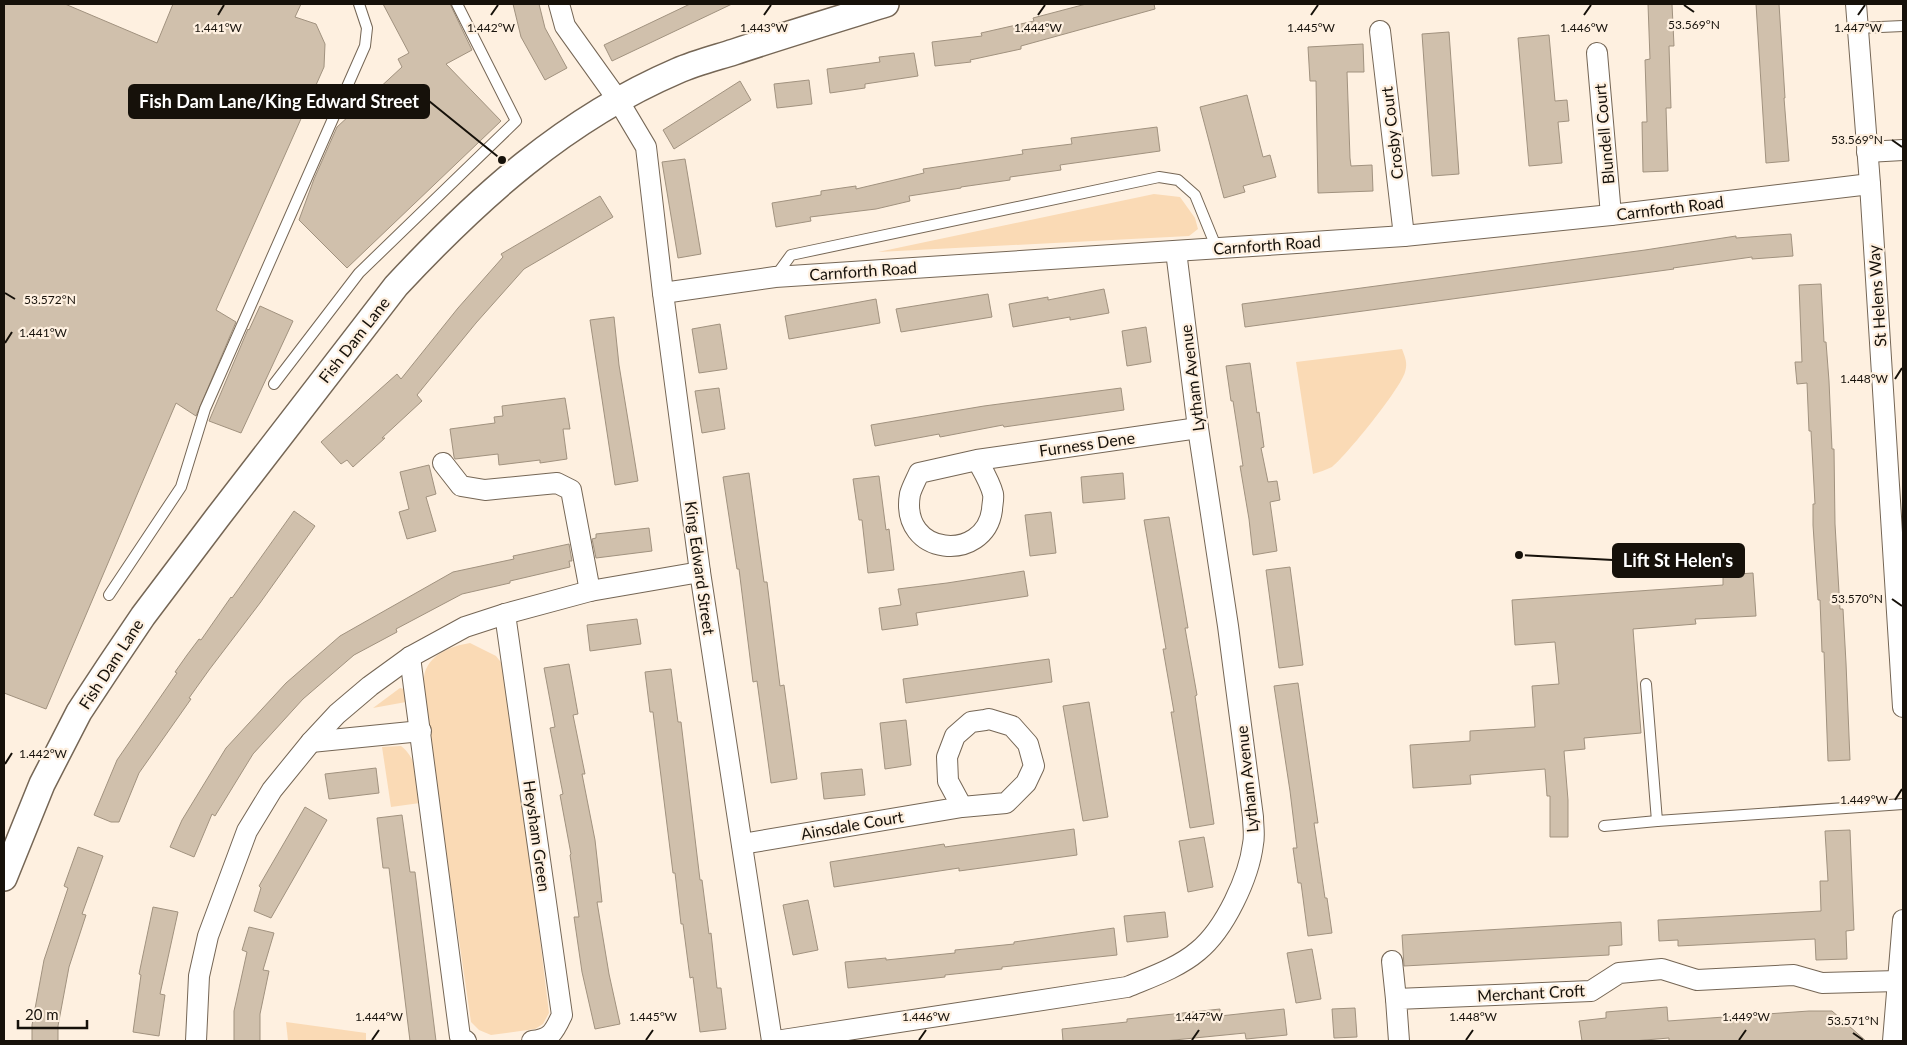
<svg xmlns="http://www.w3.org/2000/svg" width="1907" height="1045" viewBox="0 0 1907 1045" font-family="Lato,sans-serif">
  <style>
    .green { fill: #fadab5 }
    .building { fill: #d0c0ac; stroke: #a1927f }
    .lines { fill: none; stroke-linecap: round; stroke-linejoin: round }
    .service-casing { stroke: #756655; stroke-width: 12 }
    .minor-casing { stroke: #756655; stroke-width: 22 }
    .tertiary-casing { stroke: #756655; stroke-width: 28 }
    .service { stroke: #fff; stroke-width: 10 }
    .minor { stroke: #fff; stroke-width: 20 }
    .tertiary { stroke: #fff; stroke-width: 25 }
    .ticks { fill: none; stroke: #16110a; stroke-width: 2 }
    .labels { text-anchor: middle; stroke-width: 4.5; stroke-linejoin: round; paint-order: stroke }
    .street-label { font-size: 16px; fill: #16110a; stroke: #fef0e0 }
    .ticks-label { font-size: 12px; text-anchor: middle; fill: #16110a; stroke: #fef0e0; stroke-width: 4.5; stroke-linejoin: round; paint-order: stroke }
    .leader { fill: none; stroke: #16110a; stroke-width: 2 }
    .callout-dot { fill: #16110a; stroke: #fef0e0; stroke-width: 2 }
    .callout { fill: #16110a; stroke: #16110a; stroke-width: 2 }
    .callout-label { font-size: 18px; text-anchor: middle; font-weight: bold; fill: #fff }
  </style>
  <rect width="100%" height="100%" fill="#fef0e0"/>
  <g class="green">
    <polygon points="1154,194 1180,197 1195,218 1198,229 1189,236 878,252"/>
    <path d="M1402,349C1405,357 1408,363 1405,372C1401,388 1346,456 1332,467C1326,470 1319,472 1313,474L1296,362Z"/>
    <path d="M470,643L496,656L507,670L549,1013L543,1024L535,1029L491,1035L479,1030L471,1022L424,701C424,693 423,685 424,677C427,655 451,646 470,643Z"/>
    <polygon points="400,688 404,689 406,702 373,708"/>
    <path d="M401,746C419,760 417,781 420,803L391,807L382,747Z"/>
    <polygon points="286,1022 366,1033 366,1041 288,1041"/>
  </g>
  <g class="building">
    <polygon points="4,4 65,4 157,43 173,4 301,4 295,17 316,24 325,44 324,67 216,310 236,322 196,416 176,403 46,709 4,693"/>
    <polygon points="383,4 450,4 472,50 446,64 501,121 347,268 299,220 314,179 337,127 402,67 398,59 409,53"/>
    <polygon points="513,4 539,4 545,28 567,68 545,80 521,37"/>
    <polygon points="690,4 732,4 612,61 604,45"/>
    <polygon points="1086,4 1154,4 1155,9 1021,46 1021,49 970,60 971,62 935,66 932,42 982,36 981,33 1034,21 1033,18"/>
    <polygon points="1648,4 1672,4 1674,46 1669,46 1671,108 1666,108 1668,171 1643,172 1642,122 1647,122 1645,60 1650,59"/>
    <polygon points="1756,4 1779,4 1785,98 1784,98 1789,161 1766,163"/>
    <polygon points="1449,32 1459,174 1432,176 1422,34"/>
    <polygon points="1549,35 1555,101 1567,100 1569,121 1558,122 1562,163 1529,166 1518,38"/>
    <polygon points="1363,44 1364,72 1347,72 1350,158 1351,166 1372,165 1373,191 1318,193 1316,81 1310,81 1308,47"/>
    <polygon points="914,53 918,76 865,84 865,88 830,93 827,69 880,62 879,57"/>
    <polygon points="809,80 812,104 777,108 774,84"/>
    <polygon points="740,81 751,100 674,149 663,130"/>
    <polygon points="1247,95 1263,157 1270,155 1276,177 1243,186 1245,192 1224,198 1200,107"/>
    <polygon points="1157,127 1160,151 1060,165 1061,170 1010,177 1010,180 961,187 961,188 909,196 910,201 876,209 810,217 811,221 776,227 772,203 821,195 821,191 856,186 856,189 924,173 923,169 1023,154 1022,150 1072,144 1071,138"/>
    <polygon points="685,159 701,254 678,258 662,162"/>
    <polygon points="600,196 613,217 524,269 476,323 417,395 422,401 382,438 385,438 353,467 347,460 341,464 321,442 397,374 401,379 458,308 503,257 501,254"/>
    <polygon points="1791,234 1793,256 1752,259 1752,257 1673,268 1674,269 1245,327 1242,304 1645,250 1736,236 1736,238"/>
    <polygon points="1821,284 1824,342 1826,342 1829,381 1832,449 1834,449 1835,524 1840,609 1843,609 1846,663 1850,760 1828,761 1824,652 1822,652 1820,600 1818,600 1813,525 1813,504 1815,504 1811,431 1809,431 1807,383 1797,384 1795,362 1802,362 1799,285"/>
    <polygon points="1104,289 1109,313 1070,320 1070,317 1013,327 1009,304 1048,297 1048,300"/>
    <polygon points="988,294 992,317 901,332 896,309"/>
    <polygon points="876,299 880,323 789,339 785,316"/>
    <polygon points="260,306 293,321 241,433 209,421 248,329 249,330"/>
    <polygon points="614,317 619,365 638,481 615,485 590,320"/>
    <polygon points="720,324 727,369 699,373 692,329"/>
    <polygon points="1146,327 1151,362 1127,366 1122,331"/>
    <polygon points="1250,363 1257,413 1259,412 1264,447 1261,448 1268,482 1277,481 1280,500 1270,502 1277,551 1253,555 1249,519 1240,466 1243,466 1238,433 1233,401 1231,401 1226,366"/>
    <polygon points="719,388 725,429 702,433 695,391"/>
    <polygon points="1121,388 1124,410 1004,427 1003,425 940,437 939,434 875,446 871,425 984,406"/>
    <polygon points="565,398 570,429 563,429 567,459 540,463 540,460 499,465 498,454 455,459 454,457 450,429 495,423 494,417 503,416 502,406"/>
    <polygon points="429,465 436,494 426,497 436,531 407,539 399,512 409,509 400,472"/>
    <polygon points="749,473 764,582 767,582 780,686 784,685 797,779 771,783 757,681 753,682 739,569 737,569 723,477"/>
    <polygon points="1123,473 1125,499 1083,503 1081,477"/>
    <polygon points="879,476 886,530 889,529 894,570 868,573 862,520 859,520 853,479"/>
    <polygon points="294,511 315,526 260,603 209,670 189,698 191,699 139,773 119,822 111,822 94,815 117,760 177,673 175,672 187,655 199,639 201,640 231,597 232,598"/>
    <polygon points="1051,512 1056,553 1030,556 1025,515"/>
    <polygon points="1169,517 1188,628 1185,628 1197,695 1195,696 1214,824 1190,828 1171,712 1174,712 1163,649 1166,649 1144,520"/>
    <polygon points="649,528 652,551 596,558 592,539 596,538 596,534"/>
    <polygon points="569,544 572,561 569,561 570,567 510,581 510,583 462,594 396,629 397,632 354,655 303,699 253,754 215,816 212,814 194,857 170,847 182,820 226,748 286,683 340,636 453,572 514,559 513,556"/>
    <polygon points="1290,567 1303,665 1279,668 1266,570"/>
    <polygon points="1024,571 1028,596 916,613 918,625 882,630 879,608 901,605 898,589 947,583"/>
    <polygon points="1753,573 1756,616 1695,619 1696,624 1633,629 1641,733 1584,738 1585,749 1564,751 1568,800 1568,837 1550,837 1550,796 1547,796 1545,769 1470,775 1471,784 1413,788 1410,745 1470,741 1470,731 1535,727 1532,686 1559,684 1555,642 1515,645 1512,600 1723,585 1723,575"/>
    <polygon points="637,619 641,644 590,651 587,625"/>
    <polygon points="1049,659 1052,682 906,703 903,679"/>
    <polygon points="569,664 578,714 573,715 585,774 582,774 595,840 602,902 597,902 609,974 620,1024 595,1029 582,972 574,917 579,917 570,855 571,854 560,795 563,794 550,728 555,727 544,668"/>
    <polygon points="671,669 678,722 681,722 700,880 702,880 709,934 711,933 717,988 721,988 726,1029 700,1032 693,977 690,978 683,924 681,924 675,873 673,873 653,712 650,712 645,672"/>
    <polygon points="1298,683 1318,823 1314,823 1325,898 1327,898 1332,933 1308,936 1301,883 1298,883 1293,848 1297,848 1290,791 1274,686"/>
    <polygon points="1089,702 1108,817 1083,821 1063,706"/>
    <polygon points="906,720 911,765 885,769 880,723"/>
    <polygon points="376,768 379,793 329,799 325,774"/>
    <polygon points="862,769 865,795 824,799 821,773"/>
    <polygon points="305,807 327,820 271,918 254,911 261,888 259,886"/>
    <polygon points="402,815 410,872 415,872 436,1041 410,1041 389,868 383,868 377,818"/>
    <polygon points="1074,829 1077,855 959,871 959,868 834,887 830,862 944,844 945,847"/>
    <polygon points="1850,830 1854,930 1846,931 1847,959 1816,960 1815,939 1678,946 1678,940 1659,941 1658,920 1821,911 1820,881 1828,881 1825,831"/>
    <polygon points="1204,837 1213,887 1188,892 1179,841"/>
    <polygon points="78,847 103,856 82,914 86,915 69,967 58,1026 58,1041 32,1041 32,1025 44,960 68,888 64,886"/>
    <polygon points="808,900 818,950 793,955 783,905"/>
    <polygon points="153,907 178,912 160,994 165,995 159,1036 133,1032 141,975 139,974"/>
    <polygon points="1165,912 1168,937 1127,942 1124,916"/>
    <polygon points="1621,922 1622,945 1609,946 1609,955 1404,966 1402,935"/>
    <polygon points="249,927 274,933 263,970 269,971 260,1014 260,1041 234,1041 234,1011 247,952 242,950"/>
    <polygon points="1114,928 1117,955 1002,967 1002,969 945,975 945,977 848,988 845,962 886,958 886,960 955,953 955,950 1014,944 1014,942"/>
    <polygon points="1312,949 1321,999 1296,1003 1287,953"/>
    <polygon points="1667,1007 1668,1021 1809,1011 1832,1011 1866,1041 1669,1041 1669,1038 1633,1041 1582,1041 1579,1021 1606,1018 1606,1012"/>
    <polygon points="1355,1008 1357,1037 1334,1038 1332,1009"/>
    <polygon points="1220,1009 1220,1016 1284,1009 1287,1035 1246,1039 1245,1033 1164,1041 1063,1041 1062,1029 1127,1022 1127,1019"/>
  </g>
  <g class="lines">
    <g class="service-casing">
      <g id="service">
        <polyline points="1858,28 1903,26"/>
        <polyline points="775,277 791,255 1159,177 1178,180 1195,195 1217,249"/>
        <polyline points="274,384 359,273 516,121 457,4"/>
        <polyline points="109,595 181,487 205,409 365,46 367,28 359,4"/>
        <polyline points="1646,684 1657,821 1903,804"/>
        <polyline points="1604,826 1657,821"/>
      </g>
    </g>
    <g class="minor-casing">
      <g id="minor">
        <polyline points="559,4 565,26 618,100 646,147 663,293 700,572 772,1041"/>
        <polyline points="1856,4 1870,184 1903,707"/>
        <polyline points="1380,31 1404,236"/>
        <polyline points="1597,53 1611,215"/>
        <polyline points="1867,152 1903,150"/>
        <polyline points="663,293 775,277 1404,236 1611,215 1870,184"/>
        <path d="M977,460C983,471 990,482 993,494C994,499 992,505 992,510C985,563 899,557 910,494C912,487 916,480 919,473L977,460L1198,428"/>
        <polyline points="443,463 461,486 485,490 557,483 571,490 590,591"/>
        <path d="M505,614L562,1015C554,1032 551,1039 532,1041"/>
        <polyline points="410,657 460,1037 466,1041"/>
        <polyline points="311,742 421,731"/>
        <polyline points="742,844 962,807 1006,803 1026,783 1034,766 1028,744 1012,726 989,719 985,720 971,722 955,736 947,757 948,781 962,807"/>
        <polyline points="1392,961 1396,999"/>
        <polyline points="196,1041 199,976 208,936 247,831 272,790 311,742 337,714 370,686 410,657 465,627 505,614 590,591 700,572"/>
        <path d="M776,1041L1127,987C1151,977 1178,968 1198,951C1225,929 1249,877 1253,844C1255,835 1253,826 1253,817L1228,626L1198,428L1176,251"/>
        <polyline points="1399,1041 1396,999 1591,991 1619,973 1662,969 1697,980 1794,975 1822,983 1898,981"/>
        <polyline points="1893,1041 1903,920"/>
      </g>
    </g>
    <g class="tertiary-casing">
      <path id="tertiary" d="M4,878L42,784L79,712L110,665L143,616L217,518L396,286C478,198 565,119 677,71C695,63 715,58 734,52C785,35 835,20 886,4"/>
    </g>
    <use href="#service" class="service"/>
    <use href="#minor" class="minor"/>
    <use href="#tertiary" class="tertiary"/>
  </g>
  <path class="ticks" d="M1684,5L1694,12M218,15L224,5M491,15L498,5M764,15L771,5M1038,15L1045,5M1311,15L1318,5M1584,15L1591,5M1858,15L1865,5M1892,140L1902,147M5,293L15,299M5,343L12,332M1895,379L1902,368M1892,599L1902,606M5,764L12,753M1895,800L1902,789M1853,1033L1863,1040M372,1040L379,1030M646,1040L653,1030M919,1040L926,1030M1192,1040L1199,1030M1466,1040L1473,1030M1739,1040L1746,1030"/>
  <g class="labels">
    <g class="street-label">
      <text transform="translate(1392 133) rotate(-97)" y="6">Crosby Court</text>
      <text transform="translate(1604 134) rotate(-95)" y="6">Blundell Court</text>
      <text transform="translate(1670 208) rotate(-7)" y="6">Carnforth Road</text>
      <text transform="translate(1267 245) rotate(-4)" y="6">Carnforth Road</text>
      <text transform="translate(863 271) rotate(-4)" y="6">Carnforth Road</text>
      <text transform="translate(1877 296) rotate(-94)" y="6">St Helens Way</text>
      <text transform="translate(354 340) rotate(-52)" y="6">Fish Dam Lane</text>
      <text transform="translate(1192 378) rotate(-97)" y="6">Lytham Avenue</text>
      <text transform="translate(1087 444) rotate(-8)" y="6">Furness Dene</text>
      <text transform="translate(700 568) rotate(82)" y="6">King Edward Street</text>
      <text transform="translate(111 664) rotate(-57)" y="6">Fish Dam Lane</text>
      <text transform="translate(1247 779) rotate(-96)" y="6">Lytham Avenue</text>
      <text transform="translate(852 825) rotate(-10)" y="6">Ainsdale Court</text>
      <text transform="translate(537 836) rotate(82)" y="6">Heysham Green</text>
      <text transform="translate(1531 993) rotate(-3)" y="6">Merchant Croft</text>
    </g>
  </g>
  <g class="ticks-label">
    <text x="1694" y="29">53.569°N</text>
    <text x="218" y="32">1.441°W</text>
    <text x="491" y="32">1.442°W</text>
    <text x="764" y="32">1.443°W</text>
    <text x="1038" y="32">1.444°W</text>
    <text x="1311" y="32">1.445°W</text>
    <text x="1584" y="32">1.446°W</text>
    <text x="1858" y="32">1.447°W</text>
    <text x="1857" y="144">53.569°N</text>
    <text x="50" y="304">53.572°N</text>
    <text x="43" y="337">1.441°W</text>
    <text x="1864" y="383">1.448°W</text>
    <text x="1857" y="603">53.570°N</text>
    <text x="43" y="758">1.442°W</text>
    <text x="1864" y="804">1.449°W</text>
    <text x="379" y="1021">1.444°W</text>
    <text x="653" y="1021">1.445°W</text>
    <text x="926" y="1021">1.446°W</text>
    <text x="1199" y="1021">1.447°W</text>
    <text x="1473" y="1021">1.448°W</text>
    <text x="1746" y="1021">1.449°W</text>
    <text x="1853" y="1025">53.571°N</text>
  </g>
  <path class="leader" d="M502 160L429 101M1519 555L1613 560"/>
  <g class="callout-dot">
    <circle cx="502" cy="160" r="5"/>
    <circle cx="1519" cy="555" r="5"/>
  </g>
  <g class="callout">
    <rect x="129" y="85" width="300" height="33" rx="5"/>
    <rect x="1613" y="544" width="131" height="33" rx="5"/>
  </g>
  <g class="callout-label">
    <text x="279" y="108">Fish Dam Lane/King Edward Street</text>
    <text x="1678" y="567">Lift St Helen's</text>
  </g>
  <rect width="1907" height="1045" fill="none" stroke="#16110a" stroke-width="10"/>
  <path d="M18 1020v8h69v-8" fill="none" stroke="#16110a" stroke-width="2.5"/>
  <text x="25" y="1020" font-size="15" fill="#16110a" stroke="#fef0e0" stroke-width="4" paint-order="stroke">20 m</text>
</svg>
